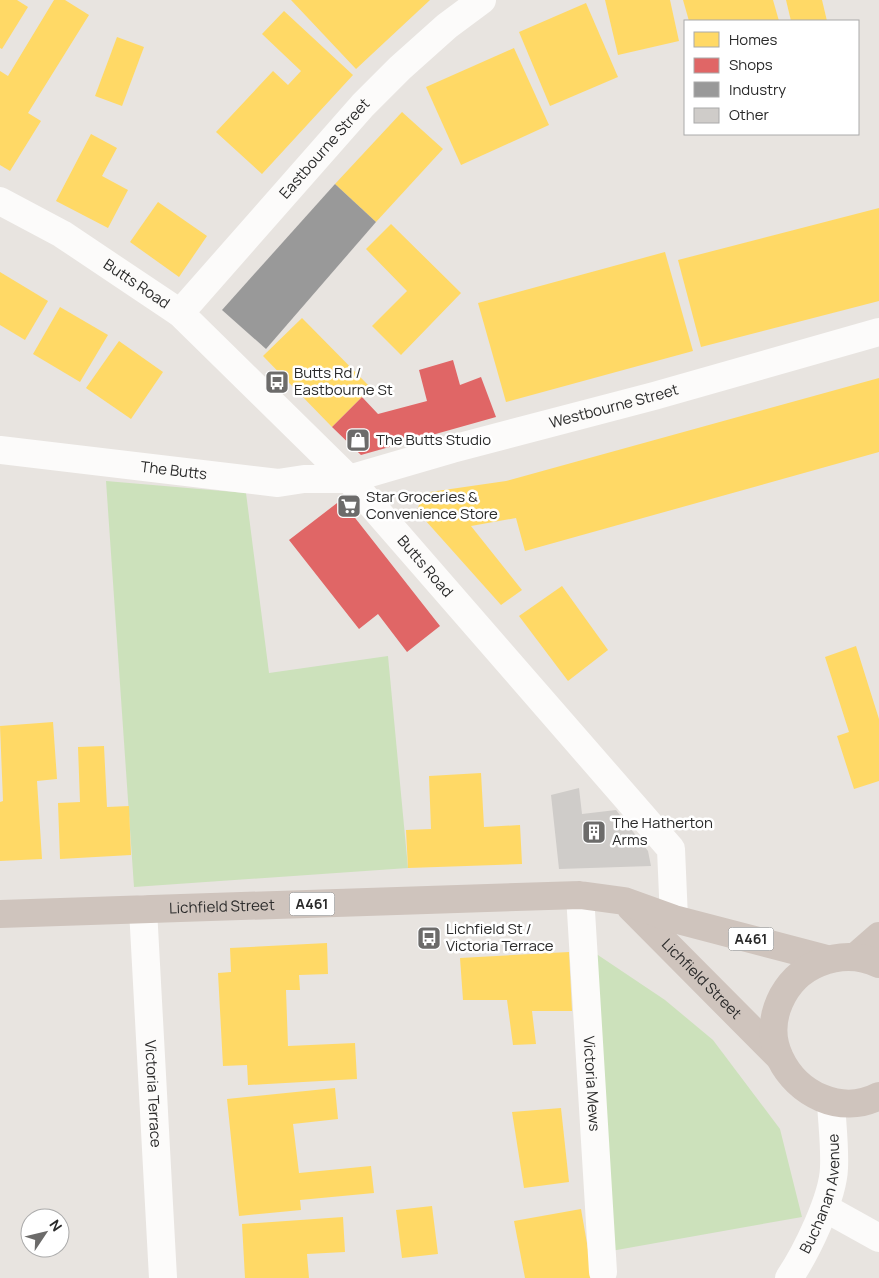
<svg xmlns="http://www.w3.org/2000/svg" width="879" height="1278" viewBox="0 0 879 1278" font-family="Manrope,sans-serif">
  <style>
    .green { fill: #cce1bb }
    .homes { fill: #ffd966 }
    .shops { fill: #e06666 }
    .industry { fill: #999 }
    .building { fill: #cfccc9 }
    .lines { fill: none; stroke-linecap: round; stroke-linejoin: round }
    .minor { stroke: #fcfbfa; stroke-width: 28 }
    .highway { stroke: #cfc4bd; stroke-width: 28 }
    .labels { text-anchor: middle; stroke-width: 5; stroke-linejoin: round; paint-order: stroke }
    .shield { fill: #fff; stroke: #6a6a6a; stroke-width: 1 }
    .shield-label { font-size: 14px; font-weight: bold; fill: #2a2a2a }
    .street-label { font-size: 15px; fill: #2a2a2a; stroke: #fff }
    .poi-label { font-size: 15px; fill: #2a2a2a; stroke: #fff; text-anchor: start }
  </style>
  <rect width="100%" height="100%" fill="#e8e4e0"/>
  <g class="green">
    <polygon points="106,481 246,493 269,673 388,656 408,868 134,887"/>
    <polygon points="583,945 665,1000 713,1040 780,1129 802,1217 611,1251"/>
  </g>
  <g class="homes">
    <polygon points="0,0 17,0 28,7 2,49 0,48"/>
    <polygon points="54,0 65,0 89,15 28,113 41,121 10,171 0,165 0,71 8,76"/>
    <polygon points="291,0 430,0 356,69"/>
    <polygon points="605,0 670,0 679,41 618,55"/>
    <polygon points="683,0 773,0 779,21 689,21"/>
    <polygon points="786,0 822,0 827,21 791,21"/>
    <polygon points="586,3 618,77 550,106 519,32"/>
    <polygon points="284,11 353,75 262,174 216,132 273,71 288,85 301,71 262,34"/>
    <polygon points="117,37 144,47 122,106 95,96"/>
    <polygon points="514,48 549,125 461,165 426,87"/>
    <polygon points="402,112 443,149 376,222 335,184"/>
    <polygon points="91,134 117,148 102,176 128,190 108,228 56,201"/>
    <polygon points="158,202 207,236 179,277 130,242"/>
    <polygon points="879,208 879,301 701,347 678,260"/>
    <polygon points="391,224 461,293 401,355 372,326 407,291 366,249"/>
    <polygon points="665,252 693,351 506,402 478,303"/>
    <polygon points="0,272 48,301 25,340 0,325"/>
    <polygon points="60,307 108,335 80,382 33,354"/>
    <polygon points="302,318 371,388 332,427 263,356"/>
    <polygon points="119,341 163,372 131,419 86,388"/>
    <polygon points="879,378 879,452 525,551 516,518 471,526 522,590 501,605 417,511 423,493 506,481"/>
    <polygon points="562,586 608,650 568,681 519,616"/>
    <polygon points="856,646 879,719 879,781 854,789 837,736 849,732 825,657"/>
    <polygon points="53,722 57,779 37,781 42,859 0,861 0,802 3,801 0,726"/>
    <polygon points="104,746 107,807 129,806 131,855 60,859 58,803 80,802 78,747"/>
    <polygon points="481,773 484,827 520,825 522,864 408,868 406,830 431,829 429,776"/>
    <polygon points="327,943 328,974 299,975 300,990 286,990 288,1046 355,1043 357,1079 248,1085 247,1065 223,1066 218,973 231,972 230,948"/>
    <polygon points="569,952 572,1011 532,1011 536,1044 513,1045 507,1000 463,1000 460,958"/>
    <polygon points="335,1088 338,1119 293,1124 299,1173 371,1166 374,1193 300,1200 301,1210 239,1216 227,1099"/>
    <polygon points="561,1108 569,1182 524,1188 512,1112"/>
    <polygon points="432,1206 438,1254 402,1258 396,1210"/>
    <polygon points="581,1209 593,1278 525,1278 514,1221"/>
    <polygon points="343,1217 345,1252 307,1254 309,1278 245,1278 242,1224"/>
  </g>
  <g class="shops">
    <polygon points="453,360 460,385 481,377 496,417 361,455 332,427 362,397 378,414 427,401 419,370"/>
    <polygon points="341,500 440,626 407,652 378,614 359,629 289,540"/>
  </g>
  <polygon class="industry" points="335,184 376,222 266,349 222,310"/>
  <polygon class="building" points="579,788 582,814 616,810 648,851 651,866 559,869 551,795"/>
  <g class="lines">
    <g class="minor">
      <path id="s1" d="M0,201L62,234L180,313L349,479L671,849L674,919"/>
      <path id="s2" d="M180,313L363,105L400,68L447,26L482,0"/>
      <path id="s3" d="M0,450L278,483L304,479H349L452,449L654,396L879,332"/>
      <path id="s4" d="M580,895L603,1272"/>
      <path id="s5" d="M143,909L163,1278"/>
      <polyline points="825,1208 879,1238"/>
      <path id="s6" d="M789,1278C806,1253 833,1198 834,1168C835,1146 832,1123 831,1102"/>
    </g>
    <g class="highway">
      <path id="s7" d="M631,908L779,1057"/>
      <path id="s8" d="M0,914L580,895L624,901L674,919L827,959"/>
      <polyline points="855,957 879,936"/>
      <path d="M879,964C860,955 839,955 819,963C784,977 762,1021 780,1058C797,1094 841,1116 879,1096"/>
    </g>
  </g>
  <defs>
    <g id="bus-square" transform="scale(1.25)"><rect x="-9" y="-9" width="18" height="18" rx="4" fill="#6c6b6a" stroke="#fff"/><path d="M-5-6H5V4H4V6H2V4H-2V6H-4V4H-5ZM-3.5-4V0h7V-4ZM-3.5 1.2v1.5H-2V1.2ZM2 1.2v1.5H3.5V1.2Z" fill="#fff"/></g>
    <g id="shop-square" transform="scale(1.25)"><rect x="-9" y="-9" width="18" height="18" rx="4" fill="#6c6b6a" stroke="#fff"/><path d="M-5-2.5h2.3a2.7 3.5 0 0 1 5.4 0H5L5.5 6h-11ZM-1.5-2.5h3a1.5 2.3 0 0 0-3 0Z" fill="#fff"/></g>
    <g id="supermarket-square" transform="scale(1.25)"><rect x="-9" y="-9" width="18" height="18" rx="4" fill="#6c6b6a" stroke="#fff"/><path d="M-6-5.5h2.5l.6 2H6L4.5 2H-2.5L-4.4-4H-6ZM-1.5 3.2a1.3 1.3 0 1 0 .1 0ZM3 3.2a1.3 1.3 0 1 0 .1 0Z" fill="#fff"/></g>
    <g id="building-square" transform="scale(1.25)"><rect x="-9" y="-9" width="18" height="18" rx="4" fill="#6c6b6a" stroke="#fff"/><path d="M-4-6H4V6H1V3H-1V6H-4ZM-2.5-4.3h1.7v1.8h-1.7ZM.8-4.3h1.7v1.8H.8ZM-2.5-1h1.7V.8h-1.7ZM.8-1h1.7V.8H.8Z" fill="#fff"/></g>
  </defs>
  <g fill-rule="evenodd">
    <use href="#bus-square" x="277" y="382"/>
    <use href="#shop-square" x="358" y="440"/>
    <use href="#supermarket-square" x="349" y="506"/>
    <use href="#building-square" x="594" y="832"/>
    <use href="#bus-square" x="429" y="938"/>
  </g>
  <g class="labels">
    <g class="shield">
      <rect x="289.5" y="892.5" width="45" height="23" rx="4"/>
      <rect x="728.5" y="927.5" width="45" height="23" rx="4"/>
    </g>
    <g class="shield-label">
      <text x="312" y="909">A461</text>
      <text x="751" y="944">A461</text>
    </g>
    <g class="street-label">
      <text dy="5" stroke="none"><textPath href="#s2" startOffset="219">Eastbourne Street</textPath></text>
      <text dy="5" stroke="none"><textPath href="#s1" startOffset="160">Butts Road</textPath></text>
      <text dy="5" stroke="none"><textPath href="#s3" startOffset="626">Westbourne Street</textPath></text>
      <text dy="5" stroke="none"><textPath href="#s3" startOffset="175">The Butts</textPath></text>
      <text dy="5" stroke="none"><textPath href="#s1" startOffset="565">Butts Road</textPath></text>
      <text dy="5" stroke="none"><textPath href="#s8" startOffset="222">Lichfield Street</textPath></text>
      <text dy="5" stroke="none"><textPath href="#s7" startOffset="100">Lichfield Street</textPath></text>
      <text dy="5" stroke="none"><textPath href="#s4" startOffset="189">Victoria Mews</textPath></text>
      <text dy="5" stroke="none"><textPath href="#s5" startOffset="185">Victoria Terrace</textPath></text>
      <text dy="5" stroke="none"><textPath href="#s6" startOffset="92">Buchanan Avenue</textPath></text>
    </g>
    <g class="poi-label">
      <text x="294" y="378">Butts Rd /<tspan x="294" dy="17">Eastbourne St</tspan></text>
      <text x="376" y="445">The Butts Studio</text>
      <text x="366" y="502">Star Groceries &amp;<tspan x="366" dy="17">Convenience Store</tspan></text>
      <text x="612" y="828">The Hatherton<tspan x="612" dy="17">Arms</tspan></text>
      <text x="446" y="934">Lichfield St /<tspan x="446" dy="17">Victoria Terrace</tspan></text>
    </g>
  </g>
  <rect x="684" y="20" width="175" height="115" fill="#ffffff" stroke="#aaaaaa"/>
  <rect x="694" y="32" width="25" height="15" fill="#ffd966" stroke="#aaaaaa"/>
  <text x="729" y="45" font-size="15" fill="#2a2a2a">Homes</text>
  <rect x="694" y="58" width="25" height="15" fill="#e06666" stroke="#aaaaaa"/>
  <text x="729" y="70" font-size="15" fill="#2a2a2a">Shops</text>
  <rect x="694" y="82" width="25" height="15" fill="#999999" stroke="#aaaaaa"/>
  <text x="729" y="95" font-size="15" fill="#2a2a2a">Industry</text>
  <rect x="694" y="108" width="25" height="15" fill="#cfccc9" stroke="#aaaaaa"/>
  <text x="729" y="120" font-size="15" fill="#2a2a2a">Other</text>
  <g transform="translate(45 1233) rotate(55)"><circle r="24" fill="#ffffff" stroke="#aaaaaa"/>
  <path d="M0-4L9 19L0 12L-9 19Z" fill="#6c6b6a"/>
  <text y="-8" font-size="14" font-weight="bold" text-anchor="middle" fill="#2a2a2a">N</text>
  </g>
</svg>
